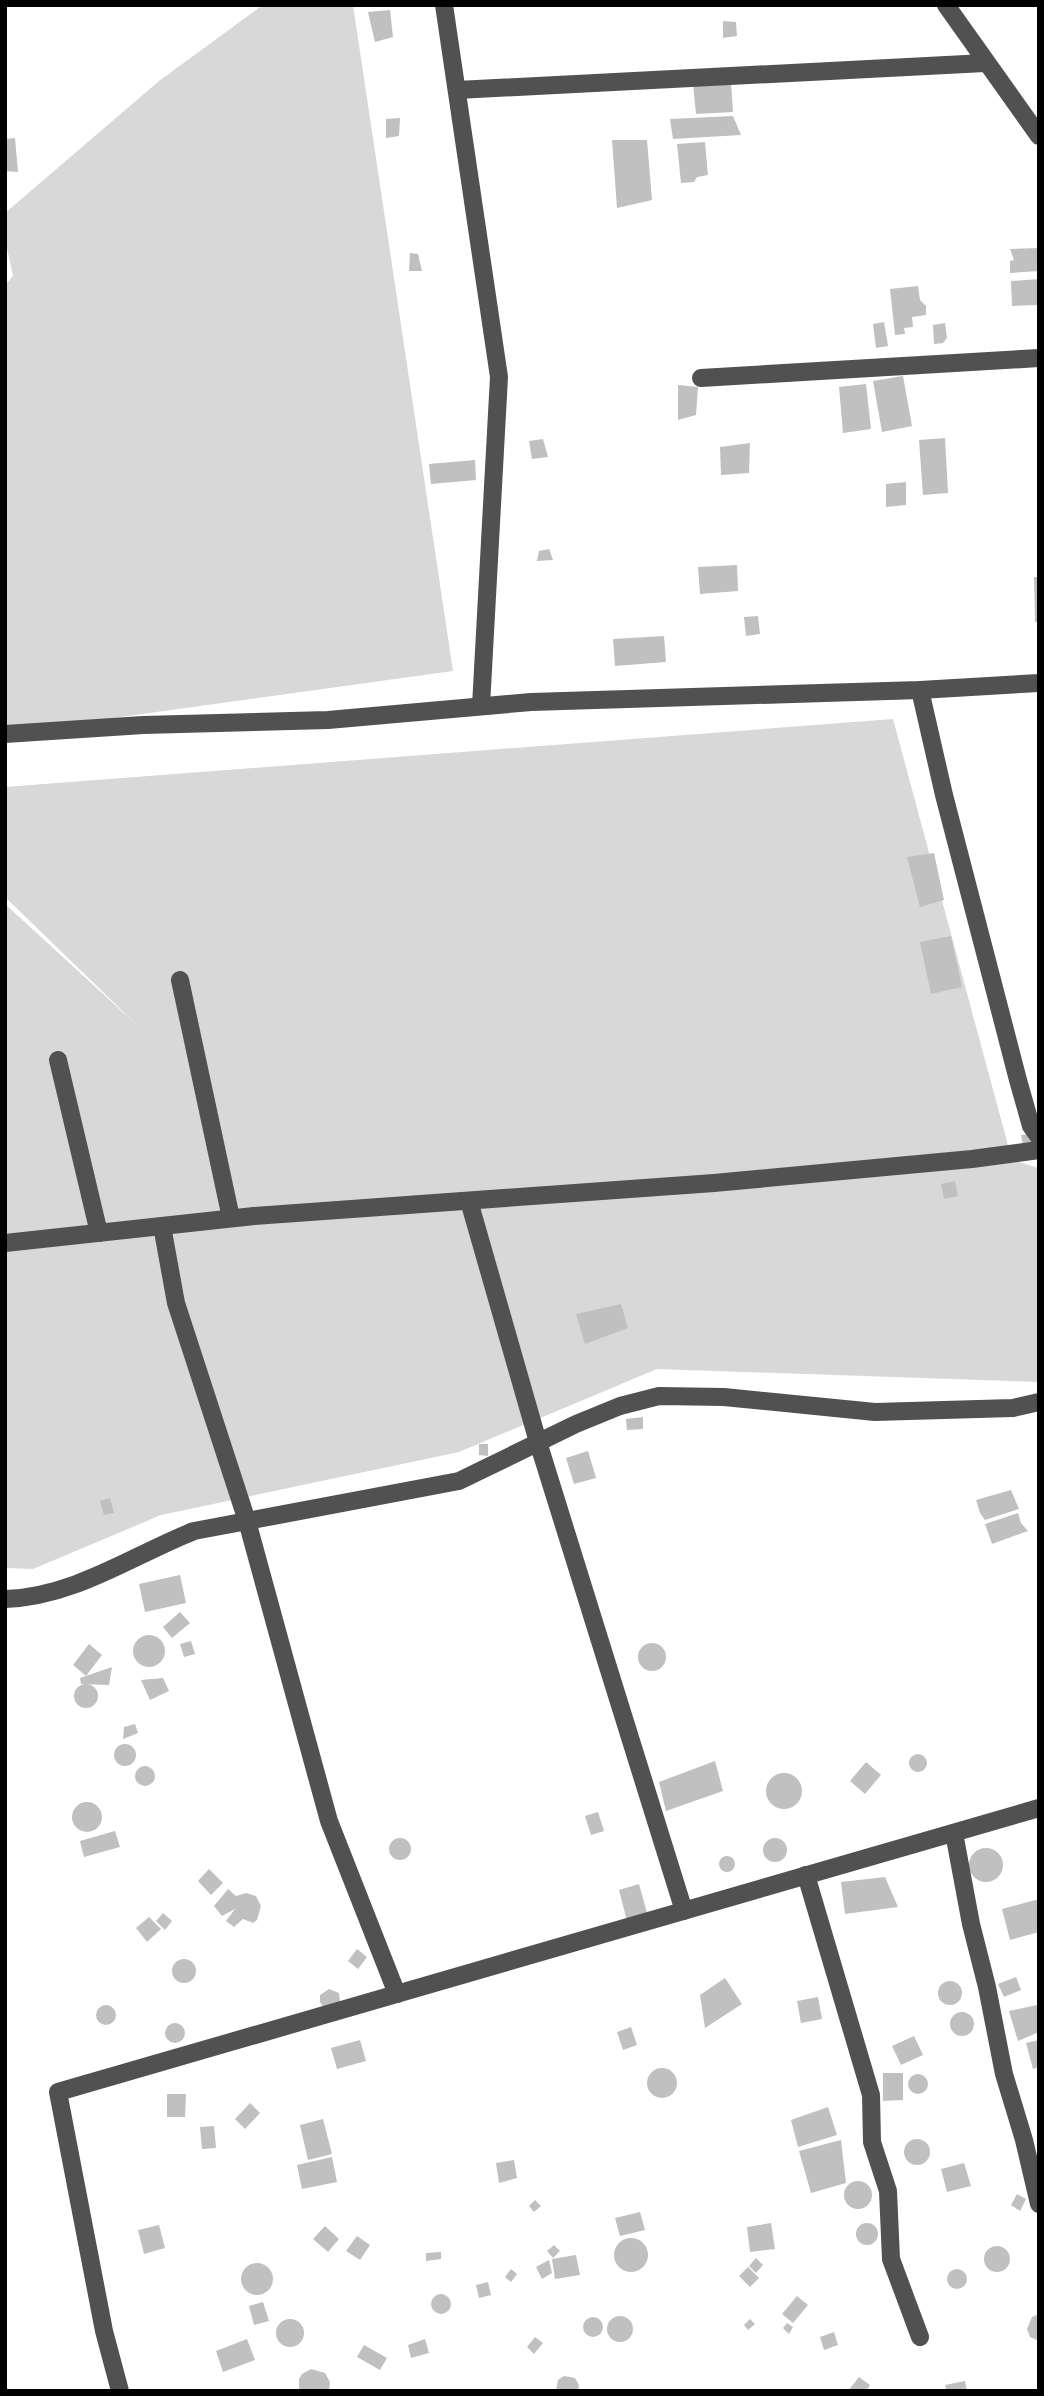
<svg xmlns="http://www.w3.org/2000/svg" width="1044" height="2396" viewBox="0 0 1044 2396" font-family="'PT Sans',sans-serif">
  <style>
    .green { fill: #d8d8d8 }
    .building { fill: #c0c0c0 }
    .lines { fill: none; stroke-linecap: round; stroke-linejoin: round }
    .minor { stroke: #515151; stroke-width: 18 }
  </style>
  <rect width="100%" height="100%" fill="#fff"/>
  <g class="green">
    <polygon points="263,5 353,5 453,671 5,733 5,285 13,276 5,239 5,213 159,81"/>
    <polygon points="893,719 1012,1160 1039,1168 1039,1382 657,1369 459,1452 161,1515 33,1569 5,1568 5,904 137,1025 5,897 5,787"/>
  </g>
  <g class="building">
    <polygon points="390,10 393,37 375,42 368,12"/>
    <polygon points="723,21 736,22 737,36 723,38"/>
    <polygon points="731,82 733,112 696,114 693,84"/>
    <polygon points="733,116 741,135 673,139 670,119"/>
    <polygon points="400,118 399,136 386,138 386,119"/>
    <polygon points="15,138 18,172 5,171 5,139"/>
    <polygon points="612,140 647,140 652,200 617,208"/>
    <polygon points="705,142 708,175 697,177 694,182 681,183 677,144"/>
    <polygon points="1039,248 1039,271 1010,273 1010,261 1014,260 1010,249"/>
    <polygon points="410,253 418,254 422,271 409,271"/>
    <polygon points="1039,279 1039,305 1012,306 1011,281"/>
    <polygon points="918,286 920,300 926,306 926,315 912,317 913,327 904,328 905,334 895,335 890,289"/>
    <polygon points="884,322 888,346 876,348 873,324"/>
    <polygon points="945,323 947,338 943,343 934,344 933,325"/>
    <polygon points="903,376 912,426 882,432 873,381"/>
    <polygon points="866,384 871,429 843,433 839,387"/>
    <polygon points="678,385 698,387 696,415 678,420"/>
    <polygon points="945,438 948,493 923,495 919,440"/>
    <polygon points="543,439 548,457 532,459 529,441"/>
    <polygon points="750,443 749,473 721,475 720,447"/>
    <polygon points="475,460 476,480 431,484 429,464"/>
    <polygon points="906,482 906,505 886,507 886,484"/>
    <polygon points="549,549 553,560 537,561 539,551"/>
    <polygon points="737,565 738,591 700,594 698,567"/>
    <polygon points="1034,577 1039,577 1039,622 1035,622"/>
    <polygon points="758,616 760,634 746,636 744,617"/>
    <polygon points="664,636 666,662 615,666 613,639"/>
    <polygon points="934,853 944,900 920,907 907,857"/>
    <polygon points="951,936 962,987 931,994 920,942"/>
    <polygon points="1030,1134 1033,1149 1024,1151 1021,1135"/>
    <polygon points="955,1181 958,1196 944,1199 941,1184"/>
    <polygon points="621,1304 628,1328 585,1344 576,1314"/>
    <polygon points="643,1417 643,1429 627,1430 626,1419"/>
    <polygon points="479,1444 488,1444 488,1456 479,1455"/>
    <polygon points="588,1451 596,1478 574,1484 566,1458"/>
    <polygon points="1011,1490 1019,1509 985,1520 980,1513 976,1500"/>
    <polygon points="110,1498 114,1513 104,1515 100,1501"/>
    <polygon points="1018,1513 1021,1523 1028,1531 992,1544 985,1524"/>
    <polygon points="180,1575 186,1603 145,1612 139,1584"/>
    <polygon points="180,1612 190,1623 172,1638 163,1627"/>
    <circle cx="149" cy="1651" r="16"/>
    <polygon points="191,1641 195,1654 184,1657 180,1644"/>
    <circle cx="652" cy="1657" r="14"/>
    <polygon points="89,1644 102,1655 86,1676 73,1665"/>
    <polygon points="112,1667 109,1685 81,1684 80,1678"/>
    <polygon points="163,1678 169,1691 150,1700 141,1680"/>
    <circle cx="86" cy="1696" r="12"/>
    <polygon points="135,1724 138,1733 123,1739 124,1727"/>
    <circle cx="125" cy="1755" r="11"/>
    <circle cx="918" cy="1763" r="9"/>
    <polygon points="715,1761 723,1791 666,1811 659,1782"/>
    <polygon points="866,1762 881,1775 865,1794 850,1781"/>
    <circle cx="145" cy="1776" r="10"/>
    <circle cx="784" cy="1791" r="18"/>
    <circle cx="87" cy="1817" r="15"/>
    <polygon points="598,1812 604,1831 591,1835 585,1816"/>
    <polygon points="115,1831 120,1847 84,1857 80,1841"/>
    <circle cx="775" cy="1850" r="12"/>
    <circle cx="400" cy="1849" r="11"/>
    <circle cx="986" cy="1865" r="17"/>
    <circle cx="727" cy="1864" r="8"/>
    <polygon points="209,1869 223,1883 211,1895 198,1881"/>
    <polygon points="885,1877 898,1907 845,1914 841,1882"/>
    <polygon points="639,1884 649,1920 628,1925 619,1890"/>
    <polygon points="228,1889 236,1896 246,1893 256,1896 261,1906 257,1920 253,1923 243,1919 234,1927 226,1921 235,1909 222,1916 214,1906"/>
    <polygon points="1039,1899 1039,1932 1010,1940 1002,1909"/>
    <polygon points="163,1913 172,1921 165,1930 156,1921"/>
    <polygon points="149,1917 161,1929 147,1942 136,1928"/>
    <polygon points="357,1949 367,1957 358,1969 348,1961"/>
    <circle cx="184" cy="1971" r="12"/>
    <polygon points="1016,1977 1021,1990 1004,1997 998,1984"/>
    <polygon points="725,1978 742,2004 705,2028 700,1995"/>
    <circle cx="950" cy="1993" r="12"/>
    <polygon points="329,1989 339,1993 340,2003 324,2008 320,2002 320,1995"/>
    <polygon points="818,1997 822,2019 801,2023 797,2001"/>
    <polygon points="1037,2005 1039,2032 1018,2041 1009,2011"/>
    <circle cx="106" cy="2015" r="10"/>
    <circle cx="962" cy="2024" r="12"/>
    <circle cx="175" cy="2033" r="10"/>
    <polygon points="631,2027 637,2045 623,2050 617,2032"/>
    <polygon points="914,2036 923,2055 901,2065 892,2046"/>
    <polygon points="360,2040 366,2061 337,2069 331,2048"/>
    <polygon points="1039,2040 1039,2067 1033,2069 1026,2043"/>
    <circle cx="662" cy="2083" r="15"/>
    <polygon points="883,2073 903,2073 903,2100 883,2101"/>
    <circle cx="918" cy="2084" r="10"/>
    <polygon points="167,2094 186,2094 185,2117 167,2117"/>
    <polygon points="250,2103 260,2113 245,2129 235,2119"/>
    <polygon points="828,2107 837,2135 798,2147 791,2120"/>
    <polygon points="323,2119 332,2154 308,2160 300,2125"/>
    <polygon points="214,2126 216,2148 202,2149 200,2127"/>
    <circle cx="917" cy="2152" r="13"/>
    <polygon points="841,2140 846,2183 811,2193 799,2151"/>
    <polygon points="332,2157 337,2182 302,2189 297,2165"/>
    <polygon points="514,2160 517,2178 499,2183 496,2163"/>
    <polygon points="964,2163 971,2186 947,2192 941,2169"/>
    <circle cx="858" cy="2195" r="14"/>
    <polygon points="1017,2194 1026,2199 1020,2211 1011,2205"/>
    <polygon points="535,2200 541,2206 534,2212 529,2206"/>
    <polygon points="640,2212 645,2230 620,2236 615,2218"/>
    <polygon points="771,2223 775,2249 750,2252 747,2227"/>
    <circle cx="867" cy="2234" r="11"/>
    <polygon points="159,2225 165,2248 144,2254 138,2230"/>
    <polygon points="325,2226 339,2239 328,2252 313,2239"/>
    <polygon points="357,2236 370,2245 360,2260 346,2251"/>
    <circle cx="631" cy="2255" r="17"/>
    <polygon points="554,2245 560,2251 553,2258 547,2251"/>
    <circle cx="997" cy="2259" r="13"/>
    <polygon points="441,2252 441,2259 426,2261 426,2253"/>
    <polygon points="576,2255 580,2275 555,2279 552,2259"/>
    <polygon points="756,2258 763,2265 756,2273 749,2266"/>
    <polygon points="549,2260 552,2273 542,2279 536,2267"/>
    <circle cx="257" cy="2279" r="16"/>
    <polygon points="748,2267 759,2278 750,2287 739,2276"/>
    <circle cx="957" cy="2279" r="10"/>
    <polygon points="511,2269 517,2274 511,2282 505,2277"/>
    <polygon points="488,2282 491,2295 479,2298 476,2285"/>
    <circle cx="441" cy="2304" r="10"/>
    <polygon points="797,2296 808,2305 793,2323 782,2314"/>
    <polygon points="263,2302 269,2321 254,2325 249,2306"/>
    <polygon points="1039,2314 1039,2341 1030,2337 1027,2329 1032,2317"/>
    <circle cx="620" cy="2329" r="13"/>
    <circle cx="593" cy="2327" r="10"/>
    <circle cx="290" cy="2333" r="14"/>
    <polygon points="750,2319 755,2324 748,2330 744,2325"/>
    <polygon points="787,2323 793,2327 789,2334 783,2328"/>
    <polygon points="834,2332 838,2345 824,2350 820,2337"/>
    <polygon points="535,2337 543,2343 534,2354 527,2347"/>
    <polygon points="247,2339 255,2360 223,2372 216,2351"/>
    <polygon points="425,2339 429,2353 411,2358 408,2345"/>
    <polygon points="364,2345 387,2358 380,2370 357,2357"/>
    <polygon points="311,2369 325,2373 330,2382 329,2391 299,2391 299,2379 302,2374"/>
    <polygon points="564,2376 575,2378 579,2385 578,2391 556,2391 558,2380"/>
    <polygon points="859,2377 870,2385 866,2391 848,2391"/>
    <polygon points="965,2381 967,2391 947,2391 945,2385"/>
  </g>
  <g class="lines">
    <g class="minor">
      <polyline points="444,5 499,377 481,706"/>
      <polyline points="946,5 1039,136"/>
      <polyline points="457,90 985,63"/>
      <polyline points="701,378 1039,358"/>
      <polyline points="920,690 944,795 1018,1080 1031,1126 1039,1137"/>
      <polyline points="5,734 143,725 328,720 531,702 920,690 1039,683"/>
      <polyline points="180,980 231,1218"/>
      <polyline points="58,1060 99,1233"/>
      <polyline points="469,1201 538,1442 684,1911"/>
      <polyline points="162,1226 176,1303 247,1521 329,1821 397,1994"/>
      <polyline points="5,1243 254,1216 714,1183 972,1159 1039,1150"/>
      <path d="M5,1599C74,1597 133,1555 194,1531L459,1481L576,1424L620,1406L659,1396L724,1397L875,1412L1013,1408L1039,1402"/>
      <polyline points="954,1833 971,1924 987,1987 1004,2074 1024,2140 1039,2204"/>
      <polyline points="806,1875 871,2095 872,2142 888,2191 891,2259 920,2337"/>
      <polyline points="120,2391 104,2331 58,2092 1039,1808"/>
    </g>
  </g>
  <rect width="1044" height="2396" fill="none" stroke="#000000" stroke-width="14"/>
</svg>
